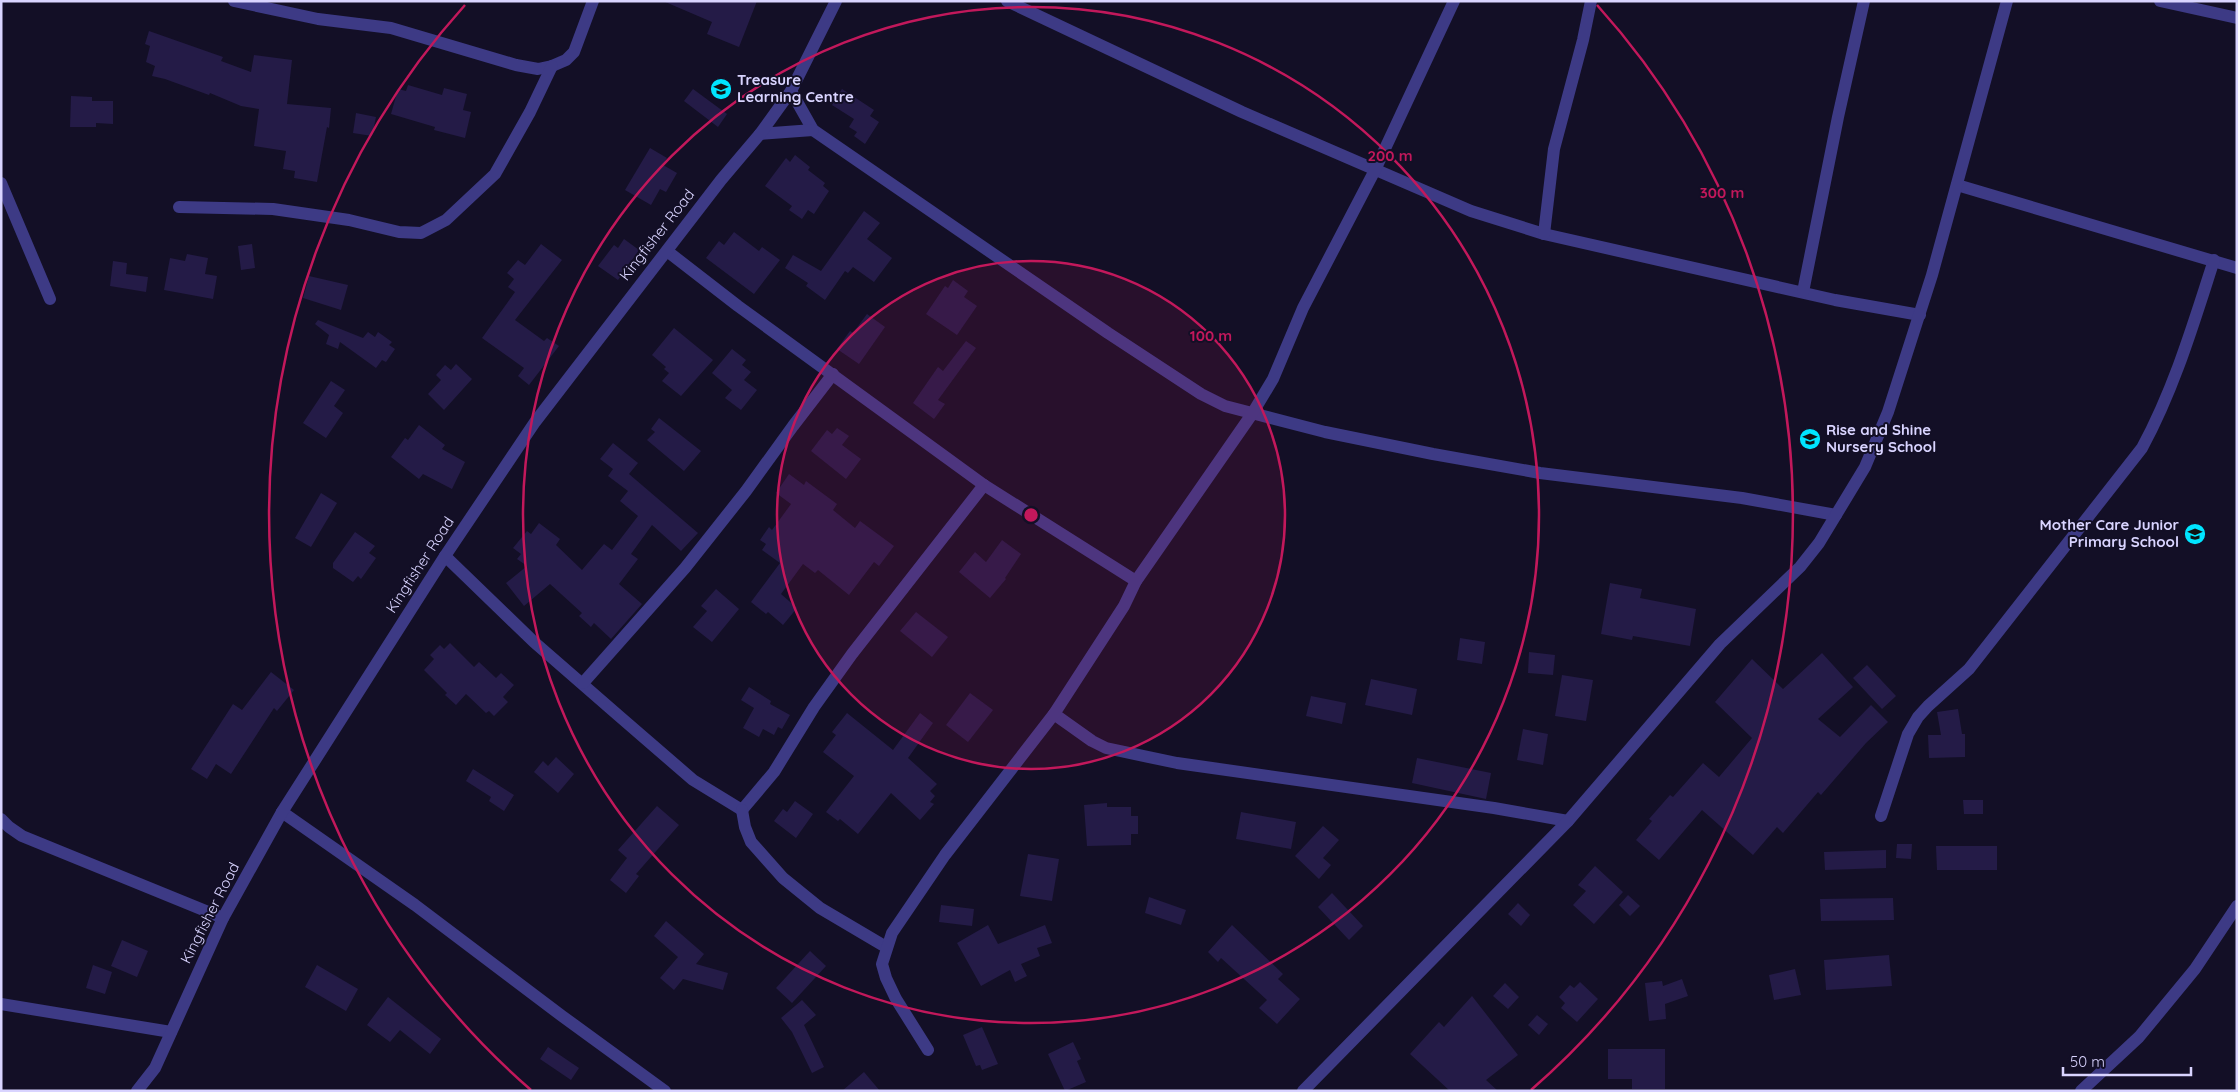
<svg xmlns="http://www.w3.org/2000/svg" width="2238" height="1092" viewBox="0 0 2238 1092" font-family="Quicksand,sans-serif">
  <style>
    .building { fill: #241b47 }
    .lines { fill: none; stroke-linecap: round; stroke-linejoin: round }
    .street { stroke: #3d3a85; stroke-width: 12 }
    .ring { fill: none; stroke: #c2185b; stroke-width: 2.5 }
    .labels { text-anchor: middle; stroke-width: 4; stroke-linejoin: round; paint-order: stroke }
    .poi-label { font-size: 15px; font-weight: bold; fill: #d9d4ff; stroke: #130f26; text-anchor: start }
    .street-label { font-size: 15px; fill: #d9d4ff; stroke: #130f26 }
    .centre { fill: #c2185b; stroke: #130f26; stroke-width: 2.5 }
    .ring-label { font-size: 15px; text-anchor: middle; font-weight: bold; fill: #c2185b; stroke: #130f26; stroke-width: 4; stroke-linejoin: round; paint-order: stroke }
  </style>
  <rect width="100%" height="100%" fill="#130f26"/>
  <g class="building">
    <polygon points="663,1 757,1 739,47 707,34 712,22"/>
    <polygon points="149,31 223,57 221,61 251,72 254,55 292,60 287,104 331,108 329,128 327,127 317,182 294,178 295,171 283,169 286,151 254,146 259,109 241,106 210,93 209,95 165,79 152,76 155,66 146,62 150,46 145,44"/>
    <polygon points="408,85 442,95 444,88 467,94 463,110 471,112 465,138 434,130 435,127 391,114 398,89 406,91"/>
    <polygon points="693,89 727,114 718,127 684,101"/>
    <polygon points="842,89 874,110 870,116 879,122 865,144 854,136 857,132 849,127 854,119 832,105"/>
    <polygon points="71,96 92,97 92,101 113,101 113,124 96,123 96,127 70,127"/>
    <polygon points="356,113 376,117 372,136 353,133"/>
    <polygon points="650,148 667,158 663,165 677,173 666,192 660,189 651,205 625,190"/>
    <polygon points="795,155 810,167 808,170 825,183 823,186 829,191 814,214 808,210 802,219 789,210 792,206 765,186 786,158 790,162"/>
    <polygon points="864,211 880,223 867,239 892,258 874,282 853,267 848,273 845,271 825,300 806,286 808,283 785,268 793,255 821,271"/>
    <polygon points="734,232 759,251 762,247 780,260 754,294 706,258 719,241 724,245"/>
    <polygon points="624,239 639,250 618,280 598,266 614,245 618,248"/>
    <polygon points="252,244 255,268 241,270 238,246"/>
    <polygon points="541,244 562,260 515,320 544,341 547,338 559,346 529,385 518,376 524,368 482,338 515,292 508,287 514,279 507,273 518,260 525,265"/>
    <polygon points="187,254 208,258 205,274 217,276 213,299 164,290 170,258 185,261"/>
    <polygon points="113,261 127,263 126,274 148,277 146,292 110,286"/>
    <polygon points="309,276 348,285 341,310 303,298"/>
    <polygon points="953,280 968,291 964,297 977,306 957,335 926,314 945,286 948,288"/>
    <polygon points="867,314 885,327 859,364 837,349 850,331 853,333"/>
    <polygon points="318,320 363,338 368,332 375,337 378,332 392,342 389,345 395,349 386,362 382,360 376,368 340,342 338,349 326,344 329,335 315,324"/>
    <polygon points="674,328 713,360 681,396 662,381 669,373 664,369 666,367 652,355"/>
    <polygon points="966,341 976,348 938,400 945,404 934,419 913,403 938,367 943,371"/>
    <polygon points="732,349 746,360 742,365 751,372 744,380 757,390 741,410 725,398 732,390 712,373"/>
    <polygon points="456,364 472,379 444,410 428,394 441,380 436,375 445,365 451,370"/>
    <polygon points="331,381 345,390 334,406 343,413 326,438 303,423"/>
    <polygon points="659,418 701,451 684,471 647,440 655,432 651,429"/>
    <polygon points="419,425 445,445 442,449 465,462 452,489 423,474 419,479 391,457 405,438 408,440"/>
    <polygon points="837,428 849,436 842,445 861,459 846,479 811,451 827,430 832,434"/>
    <polygon points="613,443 638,463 629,474 698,533 681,551 652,525 631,554 638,559 619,584 642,604 611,639 594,623 591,627 579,616 582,613 550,584 524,606 506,583 527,566 517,559 521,554 513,548 527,531 531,534 539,523 560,539 556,545 582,570 604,544 612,550 638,516 620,501 628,491 608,476 613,469 600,459"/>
    <polygon points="789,474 804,485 806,481 837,504 833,510 855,528 860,521 894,546 879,566 874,562 849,595 818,570 815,573 803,564 781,594 797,608 783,625 768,612 766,614 751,602 780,563 762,550 766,544 760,540 769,527 772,530 791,504 776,493"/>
    <polygon points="321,493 337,503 311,547 295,538"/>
    <polygon points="355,532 375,546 369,553 376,558 361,579 358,576 353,582 333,568 333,563"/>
    <polygon points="1002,540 1021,554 1005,578 1006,579 990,598 959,572 975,552 986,562"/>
    <polygon points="1610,583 1642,589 1640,598 1696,609 1690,646 1633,636 1632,640 1601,634"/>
    <polygon points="716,589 739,609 712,642 693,627 707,611 701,606"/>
    <polygon points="916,612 948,637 932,657 900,631"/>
    <polygon points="1460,638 1485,642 1482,664 1457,660"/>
    <polygon points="450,643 474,667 479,662 496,678 501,673 514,685 503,697 508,702 494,716 489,711 486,713 466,694 456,705 445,695 447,693 424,670 434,659 430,655 440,645 444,649"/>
    <polygon points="1529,652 1555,655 1553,675 1528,673"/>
    <polygon points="1822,653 1853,687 1818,719 1840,737 1871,705 1888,722 1866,743 1821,795 1818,792 1783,833 1777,827 1753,855 1702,810 1659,860 1636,840 1652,821 1649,819 1670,795 1673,797 1703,763 1719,777 1752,738 1715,702 1752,659 1783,689"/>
    <polygon points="1867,665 1896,696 1882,709 1853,678"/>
    <polygon points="271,672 294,690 277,711 274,708 231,774 216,764 207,779 191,769 233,704 242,710"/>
    <polygon points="1562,675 1593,680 1586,721 1555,716"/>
    <polygon points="1371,679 1417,689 1412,715 1365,705"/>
    <polygon points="749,687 771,701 770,704 790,715 782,729 778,727 774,735 763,729 759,737 743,728 754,708 741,700"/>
    <polygon points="970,693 993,710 968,742 946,725"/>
    <polygon points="1311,696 1346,703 1342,724 1306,716"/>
    <polygon points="1958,709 1962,734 1965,734 1965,757 1929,758 1928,735 1941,735 1937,712"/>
    <polygon points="847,713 893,750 920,713 933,723 908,758 937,784 930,791 935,796 930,802 934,804 920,820 891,793 858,834 840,819 838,821 826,812 854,776 823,752 836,735 832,732"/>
    <polygon points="1523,729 1548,734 1543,765 1517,760"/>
    <polygon points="556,757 574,774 558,793 534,772 543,761 548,766"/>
    <polygon points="1417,758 1491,773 1486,799 1412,783"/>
    <polygon points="473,769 514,795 504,811 489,801 491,797 466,781"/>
    <polygon points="1963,800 1983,800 1983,814 1964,814"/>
    <polygon points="795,801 813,814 796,838 774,821 783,809 787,812"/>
    <polygon points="1107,803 1107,807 1131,807 1131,816 1138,816 1138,834 1131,834 1131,845 1087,846 1084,805"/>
    <polygon points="657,806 679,825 636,874 639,876 626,893 610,880 627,858 618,850"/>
    <polygon points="1241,812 1296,822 1291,849 1236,839"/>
    <polygon points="1323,826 1339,840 1323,858 1331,865 1319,879 1295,856"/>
    <polygon points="1897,844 1912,844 1911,859 1896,858"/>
    <polygon points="1936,846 1997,846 1997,870 1937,870"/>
    <polygon points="1886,850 1886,868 1825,870 1824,852"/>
    <polygon points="1028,854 1059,859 1052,901 1020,896"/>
    <polygon points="1595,866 1623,892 1594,924 1573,905 1586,891 1578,885"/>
    <polygon points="1332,893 1363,926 1349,940 1318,907"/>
    <polygon points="1628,895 1640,906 1630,916 1619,905"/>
    <polygon points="1149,897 1186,910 1181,925 1145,913"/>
    <polygon points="1893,898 1894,920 1821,921 1820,899"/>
    <polygon points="1518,903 1530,915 1521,926 1508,914"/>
    <polygon points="941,905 974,909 972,926 939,922"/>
    <polygon points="666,921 704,954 696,964 728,973 723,990 683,979 674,990 660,978 678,957 654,936"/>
    <polygon points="988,925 998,944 1045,925 1052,943 1037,948 1040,956 1021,964 1027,976 1015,982 1010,970 981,986 957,943"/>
    <polygon points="1232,925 1283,974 1278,979 1300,999 1277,1024 1259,1008 1267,1000 1221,958 1218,962 1208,952"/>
    <polygon points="122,940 148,951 137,977 111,966"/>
    <polygon points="810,951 826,966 792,1003 776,988"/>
    <polygon points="1889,955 1892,986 1826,990 1824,960"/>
    <polygon points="93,965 112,972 105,994 86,988"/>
    <polygon points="317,965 358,989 346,1011 305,987"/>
    <polygon points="1795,969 1801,995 1774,1000 1769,975"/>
    <polygon points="1682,979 1688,996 1665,1004 1666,1019 1649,1021 1645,983 1662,981 1663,986"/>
    <polygon points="1580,982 1598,999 1577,1022 1561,1008 1565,1003 1559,997 1570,985 1574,988"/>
    <polygon points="1505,983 1519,997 1508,1009 1493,996"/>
    <polygon points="1472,996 1518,1055 1486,1080 1498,1091 1450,1091 1410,1054 1439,1022 1444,1027"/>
    <polygon points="388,997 441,1039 430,1054 400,1030 390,1042 367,1025"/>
    <polygon points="802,1000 816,1015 804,1025 824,1067 812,1073 792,1032 781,1018"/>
    <polygon points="1537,1015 1548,1024 1539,1035 1528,1025"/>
    <polygon points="982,1027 998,1064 982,1070 980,1065 976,1066 963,1035"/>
    <polygon points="1073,1042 1081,1059 1077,1061 1086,1082 1065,1091 1048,1054"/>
    <polygon points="548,1047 579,1068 571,1080 540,1059"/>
    <polygon points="1608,1049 1665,1049 1665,1089 1632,1089 1632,1079 1608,1079"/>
    <polygon points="864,1072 880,1091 842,1091"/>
  </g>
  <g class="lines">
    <g class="street">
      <polyline points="234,1 318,19 391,28 516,65 538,69 552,66 566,60 574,52 593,1"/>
      <polyline points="1007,1 1242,112 1471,211 1544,234 1835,300 1920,315"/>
      <polyline points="2160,1 2237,18"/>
      <polyline points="791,91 813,130 1108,333 1201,394 1225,406 1325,432 1433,454 1540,473 1742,498 1836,515"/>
      <polyline points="760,134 813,130"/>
      <polyline points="1,183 50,299"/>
      <polyline points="1957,185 2237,268"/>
      <polyline points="179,207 273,209 349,220 399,232 421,233 446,220 495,174 530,112 552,66"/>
      <polyline points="1544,234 1554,149 1583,40 1591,1"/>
      <polyline points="667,251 738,306 984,485 1136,581"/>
      <polyline points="1803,292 1838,117 1864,1"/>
      <polyline points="445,556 534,642 619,716 693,780 742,810 774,772 814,707 852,654 984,485"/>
      <polyline points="583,683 685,568 746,491 793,426 833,374"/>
      <polyline points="1054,714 1092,741 1106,748 1177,763 1494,808 1568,821"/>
      <polyline points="742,810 745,827 751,842 783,878 820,908 886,947"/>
      <polyline points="282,812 415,905 562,1016 665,1091"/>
      <path d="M1881,816L1908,734L1918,717L1928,706L1969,669L2142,448C2174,389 2193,325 2214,260"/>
      <polyline points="1,819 9,827 22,836 223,918"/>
      <polyline points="1,1004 171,1032"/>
      <polyline points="928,1050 896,999 886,978 882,964 892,933 945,855 1054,714 1124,606 1136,581 1252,414 1273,379 1303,308 1375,170 1454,1"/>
      <polyline points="137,1091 155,1068 223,918 282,812 445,556 535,422 721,180 760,134 791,91 836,1"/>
      <polyline points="1303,1091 1568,821 1720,644 1800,567 1819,543 1865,467 1888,412 1932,275 2007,1"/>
      <polyline points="2081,1091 2139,1037 2195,969 2237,906"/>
    </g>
  </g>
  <circle cx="1031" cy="515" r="254" fill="#c2185b" fill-opacity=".12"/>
  <g class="ring">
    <circle cx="1031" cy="515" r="254"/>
    <circle cx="1031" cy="515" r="508"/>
    <path d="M531 1090A762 762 0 0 1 465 5M1597 5A762 762 0 0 1 1531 1090"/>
  </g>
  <defs>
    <g id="school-disc" transform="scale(1.125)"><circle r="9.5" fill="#00e5ff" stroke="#130f26"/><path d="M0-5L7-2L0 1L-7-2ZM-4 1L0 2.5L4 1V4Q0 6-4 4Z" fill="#111"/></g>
  </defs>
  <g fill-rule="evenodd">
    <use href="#school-disc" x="721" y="89"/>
    <use href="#school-disc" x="1810" y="439"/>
    <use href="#school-disc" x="2195" y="534"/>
  </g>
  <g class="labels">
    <g class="poi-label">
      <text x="737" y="85">Treasure<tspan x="737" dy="17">Learning Centre</tspan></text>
      <text x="1826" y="435">Rise and Shine<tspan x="1826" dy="17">Nursery School</tspan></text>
      <text x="2179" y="530" text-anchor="end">Mother Care Junior<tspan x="2179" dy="17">Primary School</tspan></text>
    </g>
    <g class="street-label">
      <text transform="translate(657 235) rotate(-52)" y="5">Kingfisher Road</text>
      <text transform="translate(420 565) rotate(-57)" y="5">Kingfisher Road</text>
      <text transform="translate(210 913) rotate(-63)" y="5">Kingfisher Road</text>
    </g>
  </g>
  <circle cx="1031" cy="515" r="8" class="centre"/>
  <g class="ring-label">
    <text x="1390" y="161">200 m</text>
    <text x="1722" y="198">300 m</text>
    <text x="1211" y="341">100 m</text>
  </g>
  <rect width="2238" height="1092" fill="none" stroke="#d9d4ff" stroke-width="5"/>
  <path d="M2063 1067v8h128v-8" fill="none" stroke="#d9d4ff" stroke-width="2.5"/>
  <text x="2070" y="1067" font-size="15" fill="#d9d4ff" stroke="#130f26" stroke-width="4" paint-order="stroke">50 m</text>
</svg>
